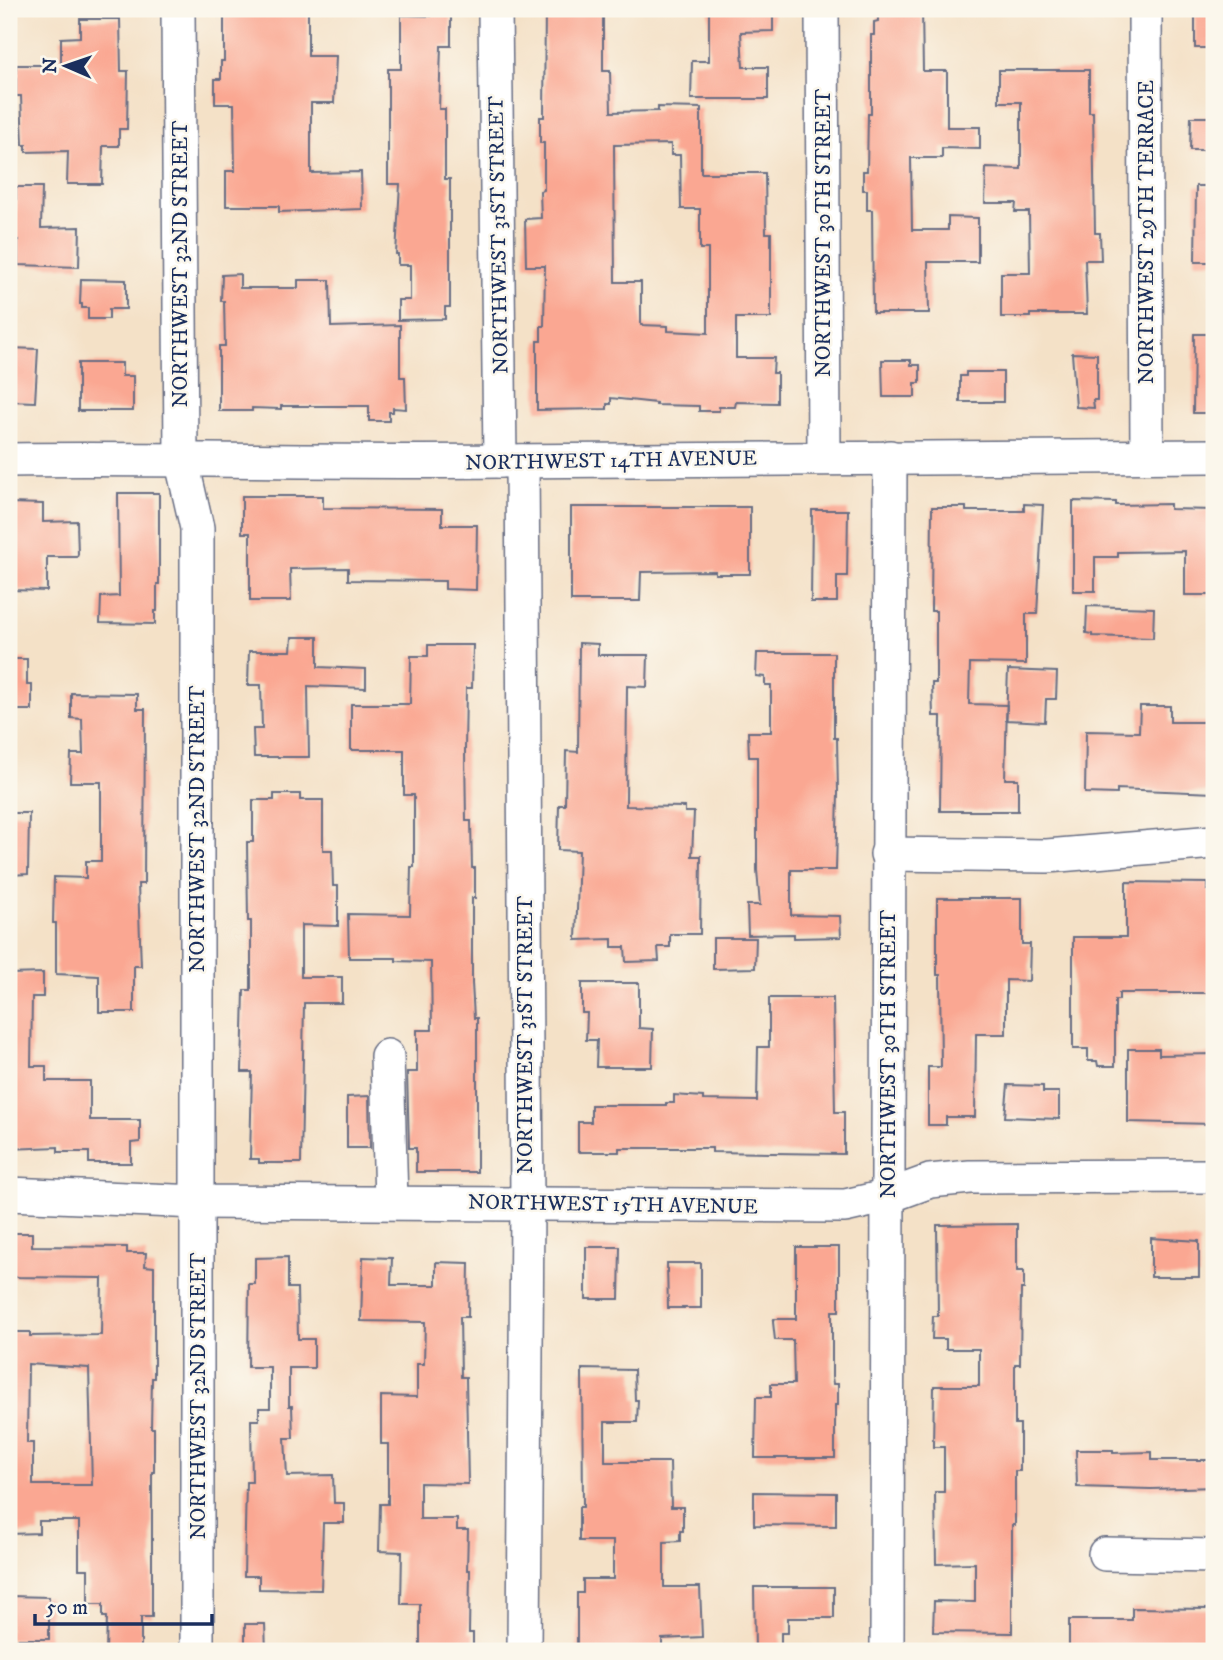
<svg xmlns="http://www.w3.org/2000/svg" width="1223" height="1660" viewBox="0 0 1223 1660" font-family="'IM FELL DW Pica',serif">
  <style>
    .building { fill: #faa792; fill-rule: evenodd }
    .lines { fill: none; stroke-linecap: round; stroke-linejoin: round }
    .minor-casing { stroke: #676d83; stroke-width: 36 }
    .minor { stroke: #fff; stroke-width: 33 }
    .labels { text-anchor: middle; stroke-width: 5; stroke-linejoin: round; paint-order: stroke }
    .street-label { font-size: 21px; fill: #1b2f5e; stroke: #fbf7ec }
  </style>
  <rect width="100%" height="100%" fill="#fbf7ec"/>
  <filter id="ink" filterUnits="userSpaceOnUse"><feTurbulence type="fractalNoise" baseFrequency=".0143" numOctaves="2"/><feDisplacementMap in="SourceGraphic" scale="14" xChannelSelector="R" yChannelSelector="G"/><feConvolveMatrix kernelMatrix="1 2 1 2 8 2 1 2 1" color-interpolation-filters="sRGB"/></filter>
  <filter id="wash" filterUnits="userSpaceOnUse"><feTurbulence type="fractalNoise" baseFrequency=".00686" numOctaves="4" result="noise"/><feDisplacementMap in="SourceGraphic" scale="28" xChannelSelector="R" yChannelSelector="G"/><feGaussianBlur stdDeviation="1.57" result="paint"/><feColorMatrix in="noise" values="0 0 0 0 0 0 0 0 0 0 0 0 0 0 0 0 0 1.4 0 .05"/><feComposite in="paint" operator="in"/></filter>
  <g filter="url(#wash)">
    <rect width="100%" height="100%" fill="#f4e1c7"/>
    <g id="blocks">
      <g class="building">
        <polygon points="224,9 261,9 261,12 308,12 308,56 336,56 334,103 311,103 311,173 361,172 362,209 279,212 279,206 226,206 226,171 235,171 234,104 215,104 215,79 221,79 221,61 224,61"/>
        <polygon points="431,9 451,9 451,46 441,46 439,109 445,109 445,179 450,179 450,307 445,307 445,319 398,320 398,300 410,300 410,265 398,265 398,254 396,254 400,184 388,184 388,69 401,69 401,15 431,16"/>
        <path d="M545,9H603V71H610L611,112L658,111V107L701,108V173H765L766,233H771V318H736V358H774L773,373H777V403L736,402L735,407H719V411H699V406L656,405V403L611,398V404H607V409L537,410V341H541V326H544L545,266H526L525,219L541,218L540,191L544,190V143H540V117H544ZM671,144V155H680L681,209H700V249H708V333L668,331V326L641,325V282H615L614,145Z"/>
        <polygon points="709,9 773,9 773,31 741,32 743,67 768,67 768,99 691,99 692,61 709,61"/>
        <polygon points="878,9 922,9 923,71 947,71 947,127 980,127 980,149 942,148 942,158 911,158 912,230 948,230 948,217 978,218 978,262 928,262 929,313 873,313 872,210 867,210 867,190 863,190 863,171 867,171 868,114 871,114 871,35 874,35 874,22 878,21"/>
        <rect x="1195" y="9" width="19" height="39"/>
        <polygon points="80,19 120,19 121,71 128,71 127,129 119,129 119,146 103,146 102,184 67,184 68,151 26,152 26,145 23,145 21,96 16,96 16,65 61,65 61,38 80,37"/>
        <polygon points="999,70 1089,70 1089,112 1093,112 1095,233 1100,233 1101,260 1085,260 1087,314 1030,314 1030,317 1001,317 1001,273 1030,273 1029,212 1015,212 1016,203 985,203 986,168 1021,169 1021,102 999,102"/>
        <polygon points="1191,117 1214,117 1214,150 1190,150"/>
        <polygon points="1196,186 1214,186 1214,262 1195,262"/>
        <polygon points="16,187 42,187 41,228 80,227 79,267 18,265 18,240 9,240 9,219 16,219"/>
        <polygon points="240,274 240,288 298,288 298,280 330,280 331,327 400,325 400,377 405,377 406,409 393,408 393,412 389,412 389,421 369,421 369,406 281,406 281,409 252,408 252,411 219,411 219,346 225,346 224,301 221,301 222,275"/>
        <polygon points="81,279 126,280 126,309 109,309 109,319 88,319 88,308 82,308 82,304 80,304"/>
        <polygon points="1194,334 1214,334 1214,413 1193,413"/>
        <polygon points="9,348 38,349 35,402 9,401"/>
        <polygon points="1072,353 1097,354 1097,400 1093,400 1094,408 1076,407"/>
        <polygon points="882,360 911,360 911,365 920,365 920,383 915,383 915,397 883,397"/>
        <polygon points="78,363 122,363 122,376 133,376 133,411 78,411"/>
        <polygon points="966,372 1003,372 1003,402 960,402 960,376 966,376"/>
        <polygon points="118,493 159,493 159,584 157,584 157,611 155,611 155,624 100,623 101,597 119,596"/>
        <polygon points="242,496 323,496 323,508 442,509 442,525 477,525 476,590 445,589 445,581 348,580 348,568 290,569 291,601 250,601 250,533 242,533"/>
        <polygon points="1073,501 1116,502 1116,505 1170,504 1170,509 1214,510 1214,595 1185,595 1185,551 1118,552 1118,557 1095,557 1095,591 1073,591"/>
        <polygon points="9,503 43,504 43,522 77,521 78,554 77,557 47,557 47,591 9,590"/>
        <polygon points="1024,504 1043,505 1037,614 1026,614 1026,664 970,663 969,704 1007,705 1005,779 1018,779 1018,811 940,811 941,716 933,716 932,683 936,683 936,611 931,611 932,507 966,507 966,511 1024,511"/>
        <polygon points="571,507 750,507 750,574 715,574 715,571 641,572 640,601 571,601"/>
        <polygon points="812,510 848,510 847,576 837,576 837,602 811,602"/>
        <polygon points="1087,606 1154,608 1153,638 1092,636 1092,634 1086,633"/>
        <polygon points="292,637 318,637 318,667 366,669 366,688 308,686 309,757 254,757 253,729 262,729 261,685 248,685 249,651 291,651"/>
        <polygon points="579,643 598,644 598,655 648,655 647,687 627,686 626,806 685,807 685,812 694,812 692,856 701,856 700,934 670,934 670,947 658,947 659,961 626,962 625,947 612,947 612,939 576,940 579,851 558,850 559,805 565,805 566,751 578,752"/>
        <polygon points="428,645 473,645 472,688 466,688 465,751 466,821 471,821 472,868 475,868 475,898 472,898 472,983 474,1018 477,1018 477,1172 416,1172 416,1148 409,1148 407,1072 417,1072 417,1030 432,1030 431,962 396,961 396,958 349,958 348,914 410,915 411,867 414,867 414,795 404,795 404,750 351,750 351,704 410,704 411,656 428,656"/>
        <polygon points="757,653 834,653 834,738 837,738 838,793 836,870 791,870 791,915 840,916 841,937 794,938 794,934 748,935 747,905 760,905 757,870 757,757 749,757 748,732 771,732 771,685 765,685 765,677 756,676"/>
        <polygon points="9,659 27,659 27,685 32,685 32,710 9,710"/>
        <polygon points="1008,670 1057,672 1056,699 1046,699 1045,722 1006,720"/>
        <polygon points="71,693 137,694 137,709 145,709 144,884 138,884 141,966 134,966 134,1012 99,1012 99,976 56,974 56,923 53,923 54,877 86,878 86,861 101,861 101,782 70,782 71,754 83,754 82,719 71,718"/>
        <polygon points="1140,706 1170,706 1170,722 1214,722 1214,793 1117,789 1117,794 1085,793 1086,731 1139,732"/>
        <polygon points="274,794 300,794 300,800 323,800 323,850 332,850 333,886 338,886 338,926 301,925 301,977 342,977 342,1003 304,1003 301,1163 259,1163 259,1159 250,1159 252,1072 242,1072 244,990 251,990 251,921 248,921 247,842 253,842 253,800 274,800"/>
        <polygon points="9,813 29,813 28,874 9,875"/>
        <polygon points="1126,882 1208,883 1207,890 1214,890 1214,993 1119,993 1119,1000 1115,1000 1115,1066 1098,1066 1097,1061 1088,1061 1088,1049 1073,1049 1073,937 1126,937"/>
        <polygon points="937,898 1022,898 1022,944 1030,944 1029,981 1006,980 1006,1034 976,1034 975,1117 946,1117 946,1125 928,1125 928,1067 941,1067 940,975 937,975"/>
        <polygon points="713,938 756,938 755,968 713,969"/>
        <polygon points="43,973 43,997 32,997 31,1066 46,1066 46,1081 90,1081 90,1120 140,1120 140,1142 131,1143 131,1163 89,1163 89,1152 58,1152 58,1147 9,1149 9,974"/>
        <polygon points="582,983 639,983 639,1028 653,1029 652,1067 596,1067 597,1040 586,1040 587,1013 582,1013"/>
        <polygon points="769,998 833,998 835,1112 844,1112 844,1154 712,1152 712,1148 619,1148 619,1152 578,1152 578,1122 591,1122 591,1105 666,1105 666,1103 674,1103 674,1095 703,1097 703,1100 757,1101 758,1047 769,1047"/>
        <polygon points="1128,1049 1159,1049 1159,1055 1214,1054 1213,1124 1128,1122"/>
        <polygon points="1008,1085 1043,1086 1043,1092 1059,1092 1059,1119 1005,1117"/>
        <polygon points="369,1096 370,1148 347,1148 347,1097"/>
        <polygon points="1017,1224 1017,1271 1024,1271 1024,1289 1021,1289 1020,1364 1015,1364 1015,1424 1020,1424 1020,1471 1015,1471 1015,1525 1012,1525 1012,1633 933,1632 934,1601 975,1602 975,1563 936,1564 935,1492 944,1492 944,1447 933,1447 934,1386 979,1386 979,1349 946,1349 946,1339 932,1339 933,1316 938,1316 937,1225"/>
        <path d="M9,1233H32V1246L127,1247V1253H146L145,1266L154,1267V1378H152L151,1428H154V1472H152V1617H141V1651H106L107,1617H103V1604H88V1569H79V1521H39V1533L9,1534V1332H30V1336L101,1335L102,1278L9,1277ZM28,1364L89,1368L92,1485H33V1443H27Z"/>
        <polygon points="1151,1238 1199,1241 1199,1277 1151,1277"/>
        <polygon points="586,1247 620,1247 619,1299 586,1299"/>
        <polygon points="796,1247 839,1247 839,1311 832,1311 832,1377 833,1384 838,1384 838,1405 835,1405 835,1458 755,1458 756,1397 771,1397 771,1384 794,1384 793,1340 775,1340 773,1322 774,1319 796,1319"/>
        <polygon points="288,1257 288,1288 297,1288 298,1339 314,1339 314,1368 289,1368 289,1406 292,1406 293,1438 285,1438 287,1476 333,1475 334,1503 344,1503 344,1523 323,1523 321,1590 259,1589 259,1576 244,1576 246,1482 252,1482 251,1420 259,1420 259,1408 270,1408 270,1367 248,1367 249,1284 255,1284 255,1258"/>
        <polygon points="363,1257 392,1258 391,1285 436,1285 436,1262 469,1263 468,1317 460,1317 461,1377 466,1377 468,1484 420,1483 420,1519 457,1519 457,1530 468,1530 467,1570 470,1570 469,1633 473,1633 473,1651 420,1651 420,1604 401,1604 402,1552 379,1551 380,1504 388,1504 388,1444 381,1444 381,1396 417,1397 417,1364 424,1364 425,1322 361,1321"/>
        <polygon points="667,1263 701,1263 701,1308 668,1308"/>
        <polygon points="582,1369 634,1370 635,1400 638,1400 637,1422 605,1422 605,1462 670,1462 671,1507 683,1507 683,1531 680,1531 680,1541 664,1542 664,1587 700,1587 702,1637 662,1639 662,1651 577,1651 577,1593 583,1593 583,1579 613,1579 613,1541 579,1541 579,1507 583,1507"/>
        <polygon points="1076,1450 1113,1450 1113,1453 1152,1452 1152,1460 1214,1460 1214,1487 1151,1489 1077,1487"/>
        <polygon points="754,1492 836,1493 836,1526 754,1525"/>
        <polygon points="754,1587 834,1587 834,1618 788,1618 788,1633 781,1633 781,1651 755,1651"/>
        <polygon points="9,1596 49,1597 49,1639 9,1639"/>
        <polygon points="1132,1608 1210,1609 1209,1651 1069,1651 1069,1620 1132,1620"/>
        <polygon points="245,1624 265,1624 266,1651 245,1651"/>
      </g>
    </g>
  </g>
  <g filter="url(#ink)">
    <use href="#blocks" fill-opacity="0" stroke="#676d83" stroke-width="2"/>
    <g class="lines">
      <g class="minor-casing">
        <g id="minor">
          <polyline points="178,9 181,458 197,528 197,1651"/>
          <polyline points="495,9 500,461"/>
          <polyline points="822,9 824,457"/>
          <polyline points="1145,9 1147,456"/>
          <path d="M9,460C172,458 336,463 499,461C738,460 976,456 1214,456"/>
          <polyline points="522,461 527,1202 524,1651"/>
          <polyline points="887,854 1047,856 1214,842"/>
          <polyline points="387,1056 391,1202"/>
          <polyline points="9,1194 198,1202 845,1206 889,1196 930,1181 970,1177 1214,1176"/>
          <polyline points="1105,1554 1214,1556"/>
          <path d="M887,1651C889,1253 887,855 890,457"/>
        </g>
      </g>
      <use href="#minor" class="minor"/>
    </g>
  </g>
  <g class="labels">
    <g class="street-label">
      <text transform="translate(1146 232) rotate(-90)" y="7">NORTHWEST 29TH TERRACE</text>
      <text transform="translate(823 233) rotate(-90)" y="7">NORTHWEST 30TH STREET</text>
      <text transform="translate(498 235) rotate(-91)" y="7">NORTHWEST 31ST STREET</text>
      <text transform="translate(180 264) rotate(-90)" y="7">NORTHWEST 32ND STREET</text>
      <text transform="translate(611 460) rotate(-1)" y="7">NORTHWEST 14TH AVENUE</text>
      <text transform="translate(197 829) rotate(-90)" y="7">NORTHWEST 32ND STREET</text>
      <text transform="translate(525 1035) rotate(-90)" y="7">NORTHWEST 31ST STREET</text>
      <text transform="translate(888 1054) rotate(-90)" y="7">NORTHWEST 30TH STREET</text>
      <text transform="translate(613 1204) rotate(1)" y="7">NORTHWEST 15TH AVENUE</text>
      <text transform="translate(198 1396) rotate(-90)" y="7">NORTHWEST 32ND STREET</text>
    </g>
  </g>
  <rect width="1223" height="1660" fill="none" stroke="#fbf7ec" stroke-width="35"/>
  <g transform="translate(66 66) rotate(272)" stroke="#fbf7ec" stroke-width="5" paint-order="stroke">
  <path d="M0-5L12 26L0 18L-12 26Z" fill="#1b2f5e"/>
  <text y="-10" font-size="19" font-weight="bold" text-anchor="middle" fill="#1b2f5e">N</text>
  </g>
  <path d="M35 1614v10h177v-10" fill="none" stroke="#1b2f5e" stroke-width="3.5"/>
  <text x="46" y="1614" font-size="21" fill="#1b2f5e" stroke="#fbf7ec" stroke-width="5" paint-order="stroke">50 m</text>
</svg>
